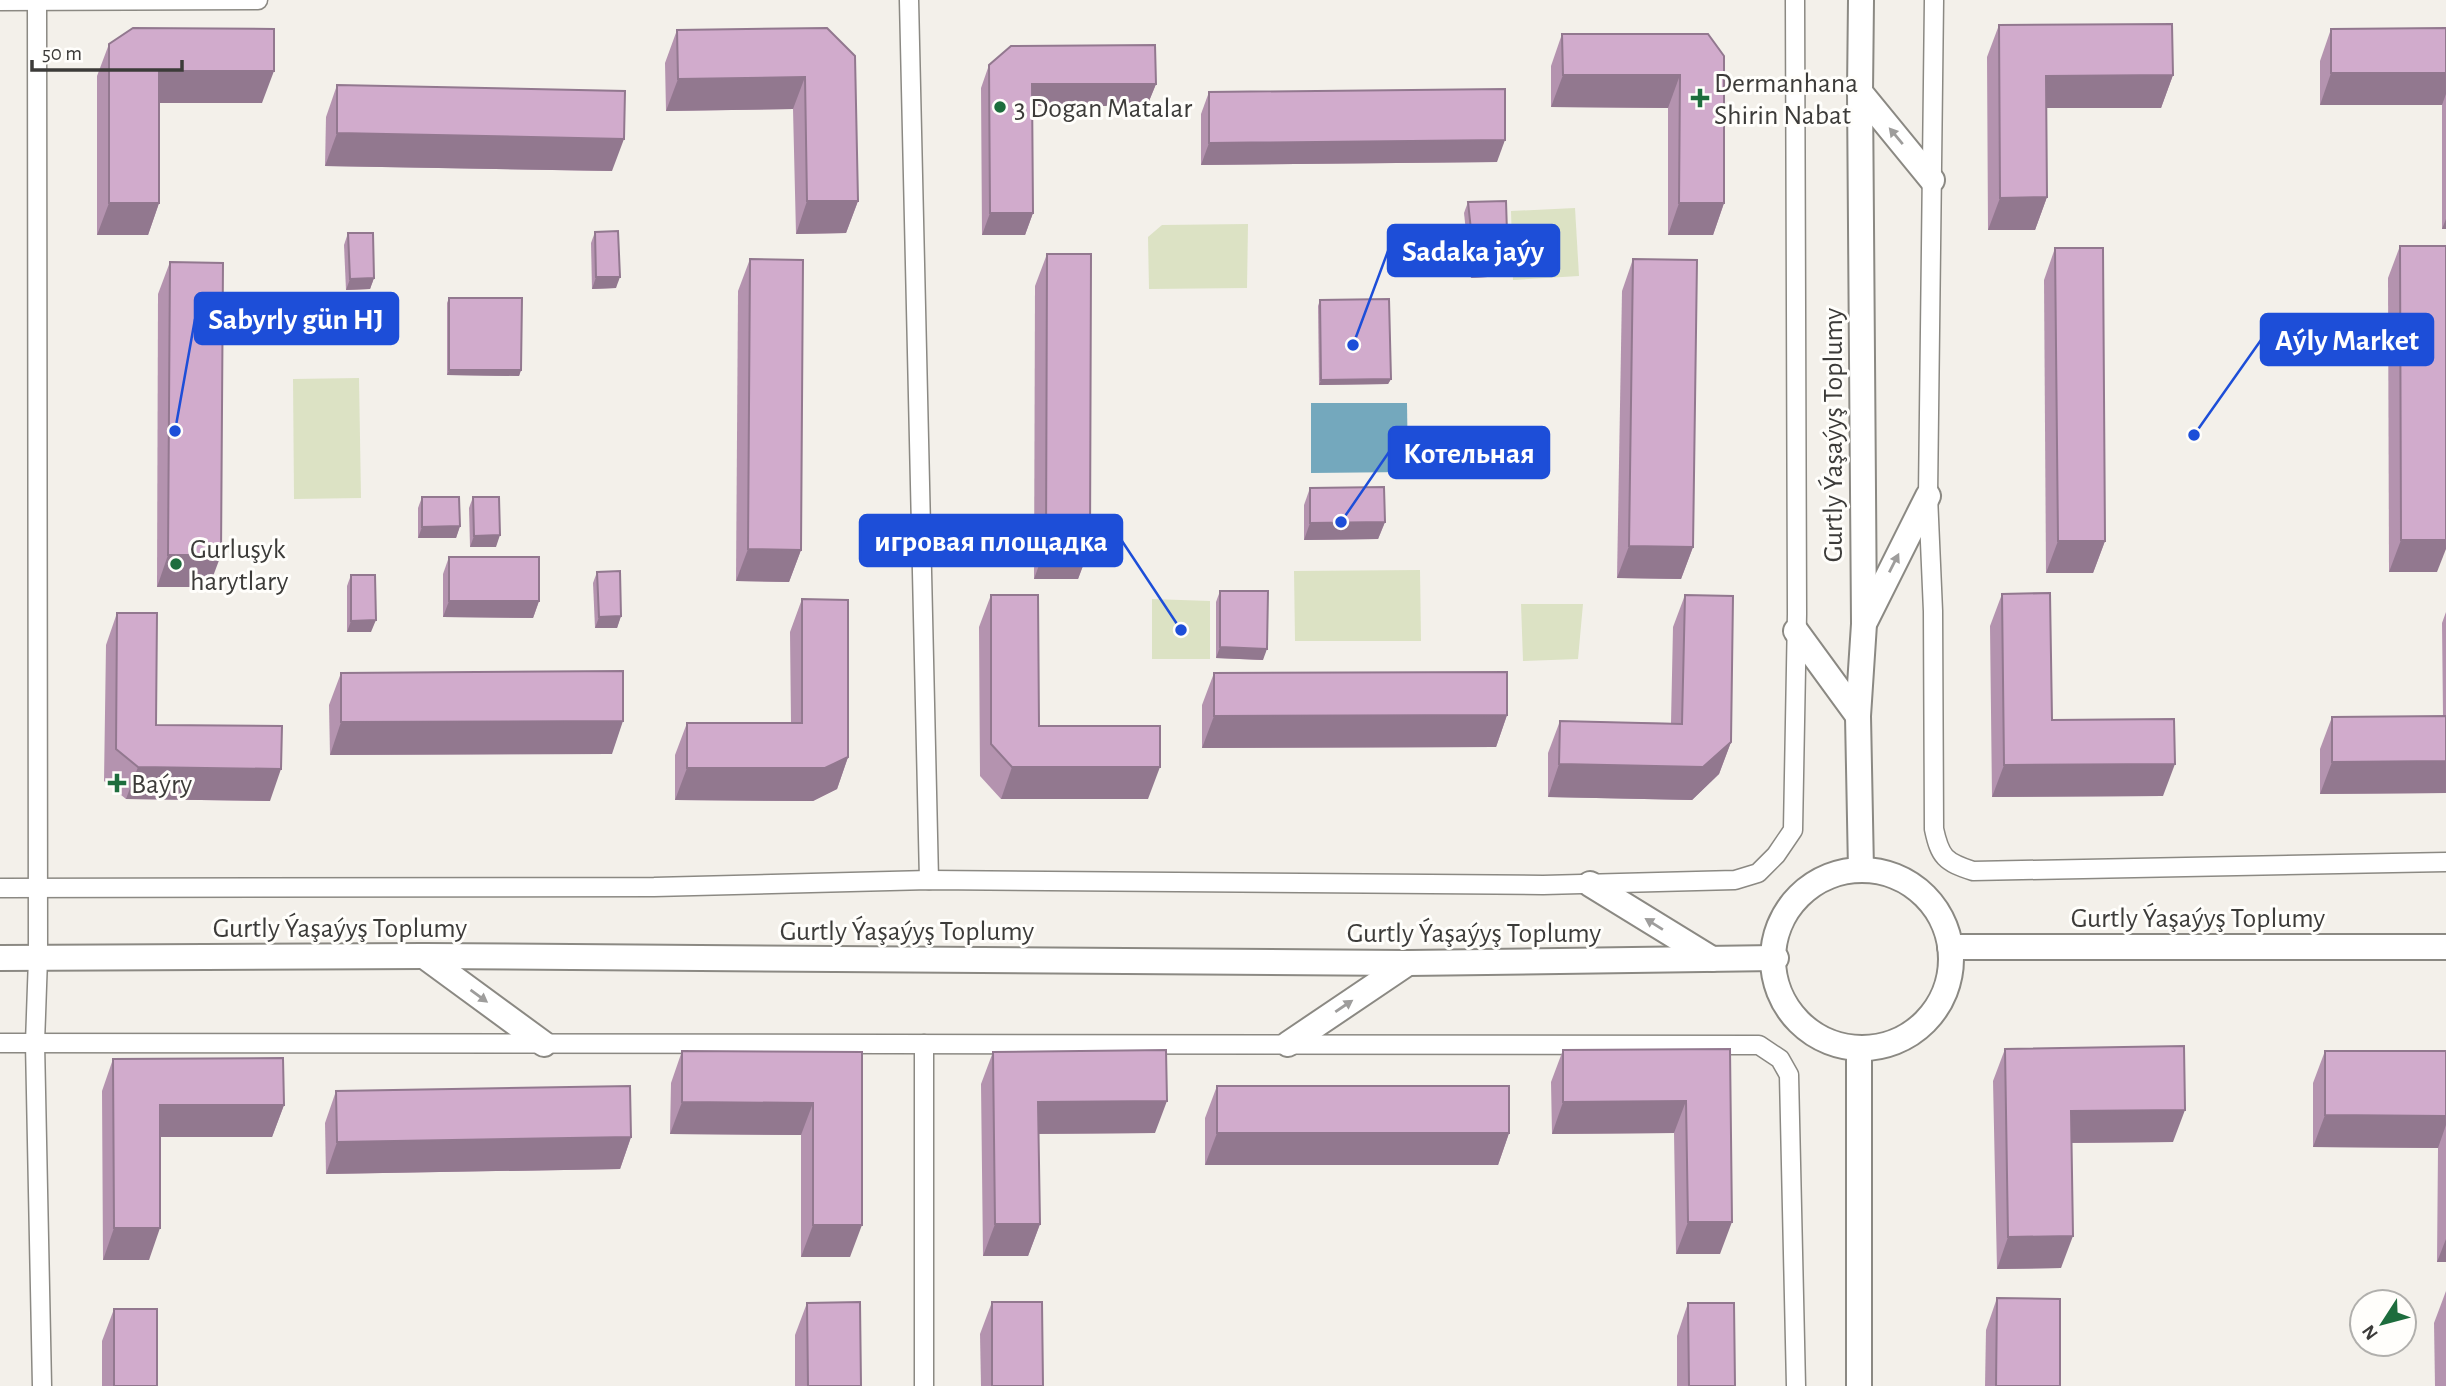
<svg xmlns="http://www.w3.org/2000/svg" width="2446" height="1386" viewBox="0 0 2446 1386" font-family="'Alegreya Sans',sans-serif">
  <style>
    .green { fill: #dce2c4 }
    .water { fill: #74a8bd }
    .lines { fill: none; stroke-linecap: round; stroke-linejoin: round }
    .street-casing { stroke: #8b8983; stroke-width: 21 }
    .secondary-casing { stroke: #8b8983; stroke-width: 28 }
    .street { stroke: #fff; stroke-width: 18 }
    .secondary { stroke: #fff; stroke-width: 24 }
    .wall { fill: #b493af }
    .shaded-wall { fill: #92788f }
    .building { fill: #d1abcc; stroke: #92788f; stroke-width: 2 }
    .oneway { fill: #9e9d9c }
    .poi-dot { fill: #1d6d3d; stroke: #fffefb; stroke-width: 2.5 }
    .labels { text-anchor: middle; stroke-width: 6; stroke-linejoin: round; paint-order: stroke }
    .poi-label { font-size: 28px; fill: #3c3b39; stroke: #fffefb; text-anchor: start }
    .street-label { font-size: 28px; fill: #3c3b39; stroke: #fffefb }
    .leader { fill: none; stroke: #1d4ed8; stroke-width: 2.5 }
    .callout-dot { fill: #1d4ed8; stroke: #fffefb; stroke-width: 2.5 }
    .callout { fill: #1d4ed8; stroke: #1d4ed8; stroke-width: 2.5 }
    .callout-label { font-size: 30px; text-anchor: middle; font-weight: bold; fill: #fff }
  </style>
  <rect width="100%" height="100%" fill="#f3f0ea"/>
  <g class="green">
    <polygon points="1575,208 1579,276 1513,280 1511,211"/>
    <polygon points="1248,224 1247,288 1149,289 1148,237 1162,225"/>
    <polygon points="359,378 361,498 294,499 293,379"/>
    <polygon points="1420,570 1421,641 1295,641 1294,571"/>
    <polygon points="1152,599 1210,601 1210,659 1152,659"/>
    <polygon points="1521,604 1583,604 1578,659 1523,661"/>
  </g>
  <polygon class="water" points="1311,403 1407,403 1408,472 1311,473"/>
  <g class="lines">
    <g class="street-casing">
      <g id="street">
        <polyline points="37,0 38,958 35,1043 42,1386"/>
        <polyline points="909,0 929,880"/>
        <path d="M1934,0L1928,496L1933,611L1934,829C1940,857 1945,862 1973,871L2446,862"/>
        <polyline points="0,1 258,0"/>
        <polyline points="0,888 654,887 929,880 1543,885 1735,880 1758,873 1776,855 1793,830 1797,614 1795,0"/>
        <polyline points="0,1043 1759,1045 1780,1059 1789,1075 1796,1386"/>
        <polyline points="924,1044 924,1386"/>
      </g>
    </g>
    <g class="secondary-casing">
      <g id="secondary">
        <polyline points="1860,92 1932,180"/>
        <polyline points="1866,620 1928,496"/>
        <polyline points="1796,631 1858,716"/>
        <polyline points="1861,870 1858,716 1864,624 1860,92 1861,0"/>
        <circle cx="1862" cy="959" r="89"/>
        <polyline points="1590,884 1712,959"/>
        <polyline points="1950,947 2446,947"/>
        <polyline points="424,956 544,1044"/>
        <polyline points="0,958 424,956 1408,963 1776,958"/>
        <polyline points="1288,1044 1408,963"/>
        <polyline points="1859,1048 1859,1386"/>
      </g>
    </g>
    <use href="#street" class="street"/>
    <use href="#secondary" class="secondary"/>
  </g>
  <g class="wall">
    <polygon points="1999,25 2173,75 2161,108 2046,108 2047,197 2035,230 1988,230 1987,57"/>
    <polygon points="827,28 858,201 846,233 796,234 793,109 666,111 665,63 677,30"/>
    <polygon points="2446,28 2446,229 2442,229 2442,105 2320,105 2320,61 2331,29"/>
    <polygon points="1562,34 1708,34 1724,203 1713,235 1668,235 1668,108 1551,107 1551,66"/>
    <polygon points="109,44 262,103 159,103 159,203 148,235 97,235 97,76"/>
    <polygon points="989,65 1156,84 1147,106 1032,106 1033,213 1025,235 982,235 981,88"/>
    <polygon points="337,85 612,171 325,166 326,117"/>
    <polygon points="1209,92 1497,162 1201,165 1201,114"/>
    <polygon points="1468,202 1508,264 1504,276 1471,278 1464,213"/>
    <polygon points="595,232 616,288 592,289 591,243"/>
    <polygon points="348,233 374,278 370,289 346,290 344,245"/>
    <polygon points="2400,246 2437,572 2389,572 2388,278"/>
    <polygon points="2055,248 2105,541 2093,573 2046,573 2044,280"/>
    <polygon points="1047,254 1090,547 1078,579 1034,579 1035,286"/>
    <polygon points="750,259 801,550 789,582 736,581 738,291"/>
    <polygon points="1633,259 1693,547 1681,579 1617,578 1622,291"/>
    <polygon points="170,262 209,587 157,587 158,294"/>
    <polygon points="449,298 521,370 519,376 447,375 447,303"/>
    <polygon points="1320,300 1391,379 1388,384 1319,385 1318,306"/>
    <polygon points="1310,488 1385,522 1378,539 1304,540 1304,505"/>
    <polygon points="422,497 460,526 456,538 418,538 418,508"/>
    <polygon points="473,497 496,547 470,547 469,508"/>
    <polygon points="449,557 539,601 533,618 443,617 443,574"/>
    <polygon points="597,572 621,616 617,628 595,628 593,583"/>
    <polygon points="351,575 371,632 347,632 347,586"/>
    <polygon points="1220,591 1263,660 1216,658 1216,602"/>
    <polygon points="2002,594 2052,720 2163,796 1992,797 1990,626"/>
    <polygon points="991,595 1039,726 1148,799 1001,799 980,776 979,627"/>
    <polygon points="1685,595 1731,742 1719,774 1692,800 1548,797 1548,753 1560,721 1671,723 1673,627"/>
    <polygon points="802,599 848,757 837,789 813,801 675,800 675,755 687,723 791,723 790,632"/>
    <polygon points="2446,612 2446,793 2320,794 2320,749 2332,717 2443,716 2442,623"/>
    <polygon points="117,613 156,725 270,801 126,799 104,781 106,645"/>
    <polygon points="341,673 612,754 330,755 329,705"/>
    <polygon points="1214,673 1507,715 1496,747 1202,748 1202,705"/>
    <polygon points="1730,1049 1720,1254 1676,1254 1674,1133 1552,1134 1551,1082 1563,1050"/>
    <polygon points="2005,1049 2173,1142 2071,1143 2061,1268 1997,1269 1993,1081"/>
    <polygon points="682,1051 862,1052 850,1257 801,1257 801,1135 670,1134 671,1083"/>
    <polygon points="2325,1051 2446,1051 2446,1262 2437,1262 2438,1148 2313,1147 2313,1083"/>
    <polygon points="993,1052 1155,1133 1038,1134 1040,1224 1028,1256 983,1256 981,1084"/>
    <polygon points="113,1059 284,1105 272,1137 160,1137 149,1260 103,1260 102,1091"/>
    <polygon points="1217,1086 1509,1133 1498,1165 1205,1165 1205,1118"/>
    <polygon points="336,1091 631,1137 620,1169 326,1174 325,1123"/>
    <polygon points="2446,1291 2446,1386 2435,1386 2434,1323"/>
    <polygon points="1997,1298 2060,1386 1985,1386 1986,1330"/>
    <polygon points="992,1302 1043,1386 981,1386 980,1334"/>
    <polygon points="807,1303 861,1386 795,1386 795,1335"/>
    <polygon points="1688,1303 1735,1386 1677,1386 1677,1336"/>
    <polygon points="114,1309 157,1386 102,1386 102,1341"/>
  </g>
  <g class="shaded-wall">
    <polygon points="159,71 274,71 262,103 147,103"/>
    <polygon points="2331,73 2446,73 2446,94 2442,105 2320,105"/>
    <polygon points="1563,75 1680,75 1668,108 1551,107"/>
    <polygon points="2173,75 2161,108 2034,108 2046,76"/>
    <polygon points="805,77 793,109 666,111 678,79"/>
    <polygon points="1032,84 1156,84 1147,106 1024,106"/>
    <polygon points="337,133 624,139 612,171 325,166"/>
    <polygon points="1505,140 1497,162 1201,165 1209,143"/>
    <polygon points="2047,197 2035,230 1988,230 2000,198"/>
    <polygon points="807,201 858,201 846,233 796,234"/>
    <polygon points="109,203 159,203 148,235 97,235"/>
    <polygon points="1679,203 1724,203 1713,235 1668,235"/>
    <polygon points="990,213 1033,213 1025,235 982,235"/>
    <polygon points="2446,219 2446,229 2442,229"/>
    <polygon points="1508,264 1504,276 1471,278 1475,267"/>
    <polygon points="596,277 620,277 616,288 592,289"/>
    <polygon points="374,278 370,289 346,290 350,279"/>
    <polygon points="449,370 521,370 519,376 447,375"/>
    <polygon points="1391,379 1388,384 1319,385 1321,380"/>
    <polygon points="1385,522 1378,539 1304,540 1310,523"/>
    <polygon points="460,526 456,538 418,538 422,527"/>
    <polygon points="500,535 496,547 470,547 474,536"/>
    <polygon points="2401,540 2446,540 2446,549 2437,572 2389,572"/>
    <polygon points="2058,541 2105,541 2093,573 2046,573"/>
    <polygon points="1046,546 1090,547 1078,579 1034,579"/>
    <polygon points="1629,546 1693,547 1681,579 1617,578"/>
    <polygon points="748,549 801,550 789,582 736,581"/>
    <polygon points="168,555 221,555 209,587 157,587"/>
    <polygon points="449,601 539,601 533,618 443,617"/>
    <polygon points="621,616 617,628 595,628 599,617"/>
    <polygon points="376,620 371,632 347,632 351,621"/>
    <polygon points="1220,647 1267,649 1263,660 1216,658"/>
    <polygon points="1507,715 1496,747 1202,748 1214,716"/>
    <polygon points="623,721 612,754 330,755 341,722"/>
    <polygon points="1731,742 1719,774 1692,800 1548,797 1559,764"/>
    <polygon points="848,757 837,789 813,801 675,800 687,768"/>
    <polygon points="2446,761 2446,793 2320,794 2332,762"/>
    <polygon points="2175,764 2163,796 1992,797 2004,765"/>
    <polygon points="138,767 281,769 270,801 126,799"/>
    <polygon points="1012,767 1160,767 1148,799 1001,799"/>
    <polygon points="1167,1101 1155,1133 1026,1134 1038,1102"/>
    <polygon points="1686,1101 1674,1133 1552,1134 1563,1102"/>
    <polygon points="682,1102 813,1103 801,1135 670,1134"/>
    <polygon points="160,1105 284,1105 272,1137 148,1137"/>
    <polygon points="2185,1110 2173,1142 2059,1143 2071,1111"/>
    <polygon points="2325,1115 2446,1116 2446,1125 2438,1148 2313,1147"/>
    <polygon points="1217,1133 1509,1133 1498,1165 1205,1165"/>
    <polygon points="631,1137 620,1169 326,1174 337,1142"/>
    <polygon points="1688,1222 1732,1222 1720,1254 1676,1254"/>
    <polygon points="995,1224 1040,1224 1028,1256 983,1256"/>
    <polygon points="813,1225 862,1225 850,1257 801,1257"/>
    <polygon points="114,1228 160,1228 149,1260 103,1260"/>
    <polygon points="2073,1236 2061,1268 1997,1269 2008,1237"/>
    <polygon points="2446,1239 2446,1262 2437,1262"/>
  </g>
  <g class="building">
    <polygon points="2172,24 2173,75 2046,76 2047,197 2000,198 1999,25"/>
    <polygon points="133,28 274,29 274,71 159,71 159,203 109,203 109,44"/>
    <polygon points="827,28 855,56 858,201 807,201 805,77 678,79 677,30"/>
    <polygon points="2446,28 2446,73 2331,73 2331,29"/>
    <polygon points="1562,34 1708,34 1724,56 1724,203 1679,203 1680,75 1563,75"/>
    <polygon points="1155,45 1156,84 1032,84 1033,213 990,213 989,65 1011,46"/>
    <polygon points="337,85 625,91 624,139 337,133"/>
    <polygon points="1505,89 1505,140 1209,143 1209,92"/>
    <polygon points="1506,201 1508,264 1475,267 1468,202"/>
    <polygon points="618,231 620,277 596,277 595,232"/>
    <polygon points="348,233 373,233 374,278 350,279"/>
    <polygon points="2400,246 2446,246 2446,540 2401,540"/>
    <polygon points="2055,248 2103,248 2105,541 2058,541"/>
    <polygon points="1047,254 1091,254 1090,547 1046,546"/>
    <polygon points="750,259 803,260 801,550 748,549"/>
    <polygon points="1633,259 1697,260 1693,547 1629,546"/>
    <polygon points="170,262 223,263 221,555 168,555"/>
    <polygon points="449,298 522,298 521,370 449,370"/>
    <polygon points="1389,299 1391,379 1321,380 1320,300"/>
    <polygon points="1384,487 1385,522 1310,523 1310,488"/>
    <polygon points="422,497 459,497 460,526 422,527"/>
    <polygon points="473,497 499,497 500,535 474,536"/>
    <rect x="449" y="557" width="90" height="44"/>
    <polygon points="620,571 621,616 599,617 597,572"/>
    <polygon points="351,575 375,575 376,620 351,621"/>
    <polygon points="1220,591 1268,591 1267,649 1220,647"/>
    <polygon points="2050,593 2052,720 2174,719 2175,764 2004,765 2002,594"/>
    <polygon points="991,595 1038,595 1039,726 1160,726 1160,767 1012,767 991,744"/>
    <polygon points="1685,595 1733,596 1731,742 1703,767 1559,764 1560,721 1682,724"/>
    <polygon points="802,599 848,600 848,757 825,768 687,768 687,723 802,723"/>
    <polygon points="117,613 157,613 156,725 282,726 281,769 138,767 116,749"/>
    <polygon points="623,671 623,721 341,722 341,673"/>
    <polygon points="1507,672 1507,715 1214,716 1214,673"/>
    <polygon points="2446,716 2446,761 2332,762 2332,717"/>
    <polygon points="2184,1046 2185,1110 2071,1111 2073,1236 2008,1237 2005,1049"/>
    <polygon points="1730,1049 1732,1222 1688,1222 1686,1101 1563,1102 1563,1050"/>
    <polygon points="1166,1050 1167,1101 1038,1102 1040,1224 995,1224 993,1052"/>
    <polygon points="682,1051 862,1052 862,1225 813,1225 813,1103 682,1102"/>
    <polygon points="2325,1051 2446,1051 2446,1116 2325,1115"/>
    <polygon points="283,1058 284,1105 160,1105 160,1228 114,1228 113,1059"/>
    <polygon points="630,1086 631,1137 337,1142 336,1091"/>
    <rect x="1217" y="1086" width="292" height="47"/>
    <polygon points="1997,1298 2060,1299 2060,1386 1996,1386"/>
    <polygon points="860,1302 861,1386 808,1386 807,1303"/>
    <polygon points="992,1302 1042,1302 1043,1386 992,1386"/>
    <polygon points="1688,1303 1734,1303 1735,1386 1689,1386"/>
    <rect x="114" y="1309" width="43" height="77"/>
  </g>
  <defs><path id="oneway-solid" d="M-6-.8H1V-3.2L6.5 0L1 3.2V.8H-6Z" transform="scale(1.75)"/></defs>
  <g class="oneway">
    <use href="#oneway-solid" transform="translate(1896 136) rotate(-130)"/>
    <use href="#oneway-solid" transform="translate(1894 563) rotate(-63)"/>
    <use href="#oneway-solid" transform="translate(1654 924) rotate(-148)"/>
    <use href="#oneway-solid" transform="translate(479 996) rotate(36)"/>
    <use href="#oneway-solid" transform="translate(1344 1006) rotate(-34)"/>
  </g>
  <g class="poi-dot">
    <path d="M1696.5 87.5h7v7h7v7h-7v7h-7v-7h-7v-7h7z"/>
    <circle cx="1000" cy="107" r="7"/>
    <circle cx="176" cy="564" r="7"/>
    <path d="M113.5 772.5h7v7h7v7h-7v7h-7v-7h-7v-7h7z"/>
  </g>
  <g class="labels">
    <g class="poi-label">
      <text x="1714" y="92">Dermanhana<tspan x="1714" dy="32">Shirin Nabat</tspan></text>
      <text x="1014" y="117">3 Dogan Matalar</text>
      <text x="190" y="558">Gurluşyk<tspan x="190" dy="32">harytlary</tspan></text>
      <text x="131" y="793">Baýry</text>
    </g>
    <g class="street-label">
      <text transform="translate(1832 435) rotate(-90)" y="10">Gurtly Ýaşaýyş Toplumy</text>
      <text x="2198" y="927">Gurtly Ýaşaýyş Toplumy</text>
      <text x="340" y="937">Gurtly Ýaşaýyş Toplumy</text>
      <text x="907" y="940">Gurtly Ýaşaýyş Toplumy</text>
      <text x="1474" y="942">Gurtly Ýaşaýyş Toplumy</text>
    </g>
  </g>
  <path class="leader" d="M1353 345L1388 251M175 431L195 319M2194 435L2261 340M1341 522L1389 452M1181 630L1122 541"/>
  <g class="callout-dot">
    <circle cx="1353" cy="345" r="7"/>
    <circle cx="175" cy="431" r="7"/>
    <circle cx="2194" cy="435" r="7"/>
    <circle cx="1341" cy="522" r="7"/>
    <circle cx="1181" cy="630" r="7"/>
  </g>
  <g class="callout">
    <rect x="1388" y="225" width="171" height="51" rx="7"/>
    <rect x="195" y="293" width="203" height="51" rx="7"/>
    <rect x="2261" y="314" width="172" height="51" rx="7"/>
    <rect x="1389" y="427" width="160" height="51" rx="7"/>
    <rect x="860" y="515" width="262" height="51" rx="7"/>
  </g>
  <g class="callout-label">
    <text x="1473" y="261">Sadaka jaýy</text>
    <text x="296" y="329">Sabyrly gün HJ</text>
    <text x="2347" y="350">Aýly Market</text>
    <text x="1469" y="463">Котельная</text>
    <text x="991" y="551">игровая площадка</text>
  </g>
  <g transform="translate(2383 1323) rotate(234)"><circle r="33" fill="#fffefb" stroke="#b1b0ad" stroke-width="2"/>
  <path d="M0-5L12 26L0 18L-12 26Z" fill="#1d6d3d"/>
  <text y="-10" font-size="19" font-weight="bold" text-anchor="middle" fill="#3c3b39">N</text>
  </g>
  <path d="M32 60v10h150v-10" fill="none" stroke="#3c3b39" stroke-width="3.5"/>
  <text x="42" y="60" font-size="21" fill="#3c3b39" stroke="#fffefb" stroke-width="5" paint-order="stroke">50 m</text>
</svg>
